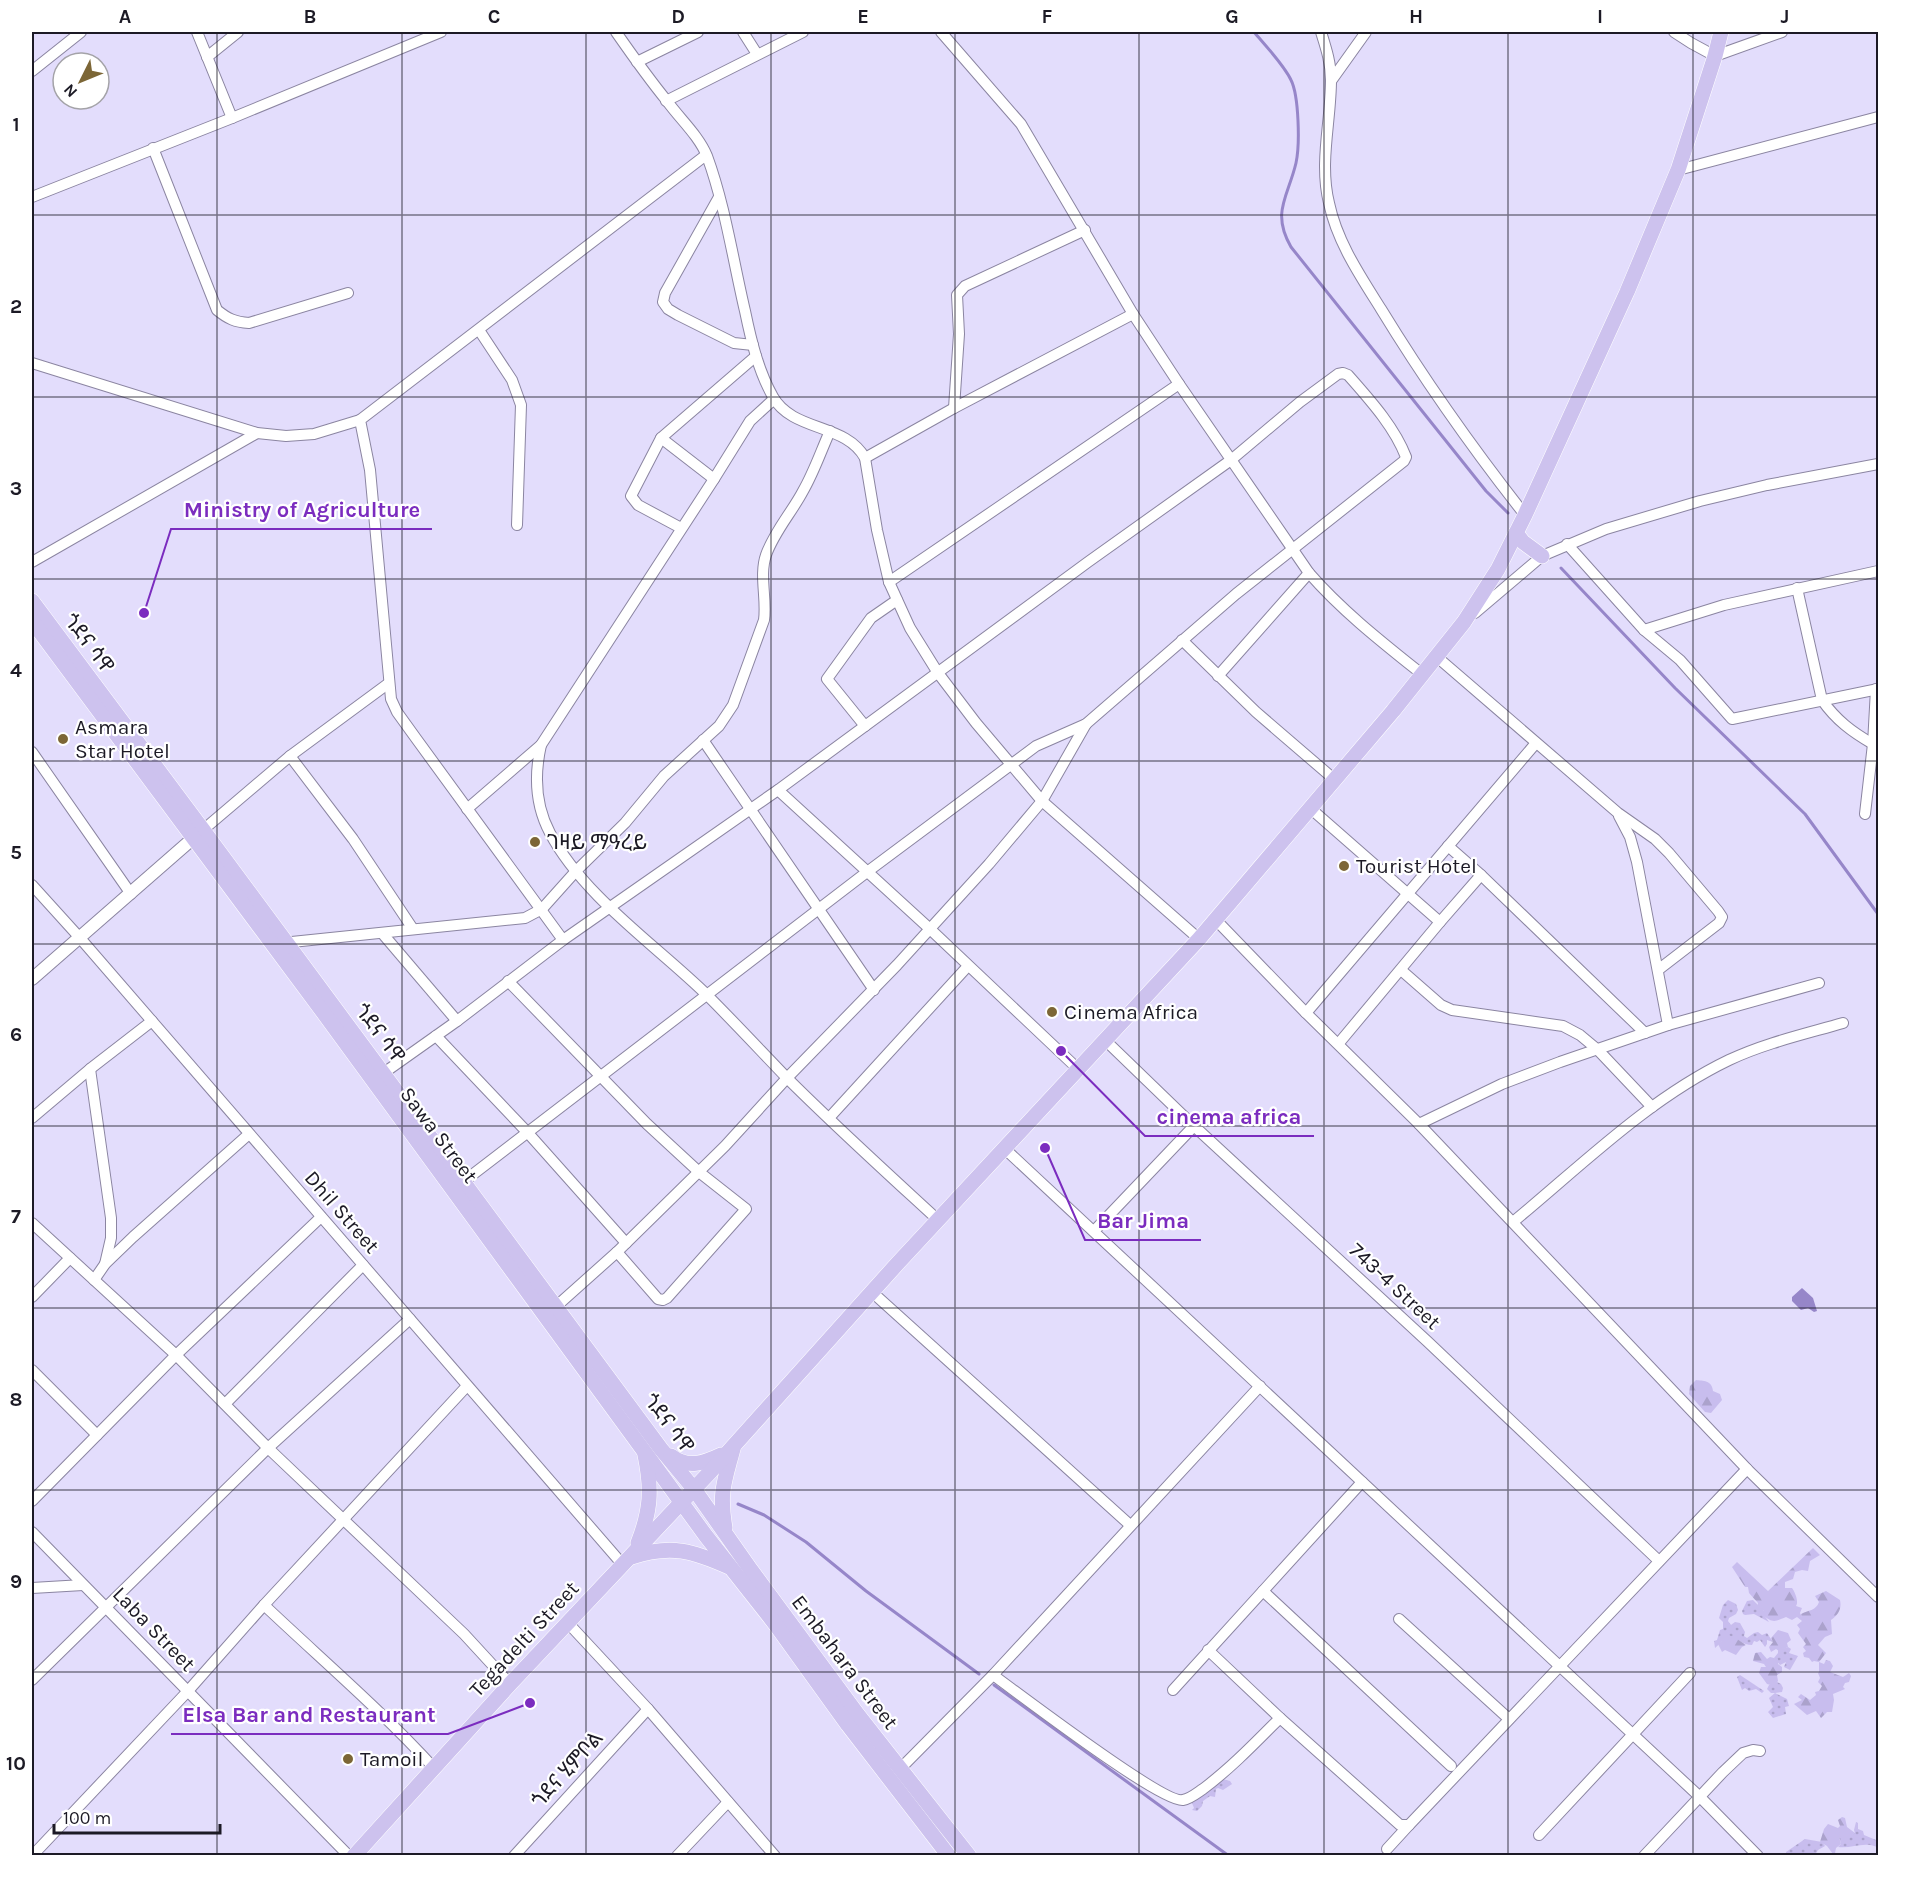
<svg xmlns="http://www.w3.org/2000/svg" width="1910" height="1887" viewBox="0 0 1910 1887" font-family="Karla,'Noto Sans Ethiopic',sans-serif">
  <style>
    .grass { fill: url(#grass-dots) }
    .forest { fill: url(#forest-firs) }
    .water { fill: #9686c9 }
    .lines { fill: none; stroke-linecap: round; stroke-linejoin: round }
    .stream { stroke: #9686c9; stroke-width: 3 }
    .minor-casing { stroke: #8b85a1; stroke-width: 12 }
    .tertiary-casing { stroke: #8b85a1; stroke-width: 14 }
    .primary-casing { stroke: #fff; stroke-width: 16 }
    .minor { stroke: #fff; stroke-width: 10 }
    .tertiary { stroke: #fff; stroke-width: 12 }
    .primary { stroke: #cdc2ee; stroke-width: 15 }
    .grid { fill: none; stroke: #1c1a25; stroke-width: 1.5; stroke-opacity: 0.55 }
    .poi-dot { fill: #7c6636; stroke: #fff; stroke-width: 2 }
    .labels { text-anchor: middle; stroke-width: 4.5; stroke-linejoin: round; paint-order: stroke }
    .street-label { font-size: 21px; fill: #1c1a25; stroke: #fff }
    .poi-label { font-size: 21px; fill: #1c1a25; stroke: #fff; text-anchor: start }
    .leader { fill: none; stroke: #7b2cbf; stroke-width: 2 }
    .callout-dot { fill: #7b2cbf; stroke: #fff; stroke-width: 2 }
    .callout-label { font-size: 22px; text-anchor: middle; font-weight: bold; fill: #7b2cbf; stroke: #fff; stroke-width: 4.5; stroke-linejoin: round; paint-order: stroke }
    .neatline { fill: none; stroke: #1c1a25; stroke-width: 2 }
    .grid-label { font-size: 20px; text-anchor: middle; font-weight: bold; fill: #1c1a25 }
  </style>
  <defs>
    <pattern id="grass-dots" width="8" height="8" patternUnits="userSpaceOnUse" patternTransform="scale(1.5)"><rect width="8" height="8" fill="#c8bdee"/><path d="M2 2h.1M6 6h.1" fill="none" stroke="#aba2cc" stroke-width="1.8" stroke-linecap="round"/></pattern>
    <pattern id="forest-firs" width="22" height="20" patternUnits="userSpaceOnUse" patternTransform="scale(1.5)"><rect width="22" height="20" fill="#c8bdee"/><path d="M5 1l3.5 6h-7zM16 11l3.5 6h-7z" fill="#aba2cc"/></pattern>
  </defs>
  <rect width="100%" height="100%" fill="#e3ddfc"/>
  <g class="grass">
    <path d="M1728,1600L1736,1604L1738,1610L1736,1614L1729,1618L1728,1621L1731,1625L1735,1622L1740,1623L1745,1632L1744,1636L1747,1638L1754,1633L1758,1632L1762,1635L1767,1633L1773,1642L1767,1640V1644L1765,1647L1760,1640L1757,1642L1754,1641L1752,1645C1743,1645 1737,1638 1728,1636L1715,1648L1714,1641L1717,1640L1720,1630L1723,1629V1622L1719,1618L1723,1605Z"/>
    <polygon points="1753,1600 1764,1611 1764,1615 1769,1622 1754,1614 1745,1615 1743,1614 1742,1611 1747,1601"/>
    <polygon points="1788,1647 1791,1649 1789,1653 1798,1656 1790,1670 1784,1667 1786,1662 1780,1665 1774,1658 1778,1653 1778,1650"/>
    <polygon points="1740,1675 1764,1691 1762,1693 1756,1689 1749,1691 1745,1688 1742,1690 1737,1677"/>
    <polygon points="1777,1682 1781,1684 1783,1688 1782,1692 1775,1693 1787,1699 1789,1706 1785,1707 1786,1714 1773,1718 1768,1712 1773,1707 1769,1698 1775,1693 1771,1693 1767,1689 1769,1685"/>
    <polygon points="1222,1779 1230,1781 1232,1784 1223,1790 1218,1788 1216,1789 1215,1797 1210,1796 1203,1801 1202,1806 1197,1811 1192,1810 1194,1808 1192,1803 1193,1800 1218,1784"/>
    <path d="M1856,1822L1858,1823V1829L1863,1831L1864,1835L1876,1840L1877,1847C1864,1841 1851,1849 1838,1847L1841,1844L1839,1837H1846L1855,1833L1854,1830Z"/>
    <polygon points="1805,1839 1822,1842 1825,1846 1818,1850 1815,1855 1786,1856 1786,1852"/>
  </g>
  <g class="forest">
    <path d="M1696,1380C1703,1381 1712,1380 1713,1391L1720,1394L1722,1400L1711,1413L1705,1412L1689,1394L1690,1386Z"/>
    <path d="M1813,1548L1820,1555L1810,1561L1808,1571L1802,1570L1795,1572L1793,1579L1785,1582V1588H1792C1795,1592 1799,1602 1796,1606L1802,1608L1800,1613L1802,1617L1801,1614C1808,1610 1816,1611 1819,1602L1815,1596L1826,1591L1840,1600C1842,1609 1838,1615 1831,1620L1832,1634L1825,1637L1818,1645L1826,1653L1819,1662L1824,1664L1826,1660L1830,1661L1833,1666L1830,1672L1843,1677L1849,1673L1851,1676L1849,1682L1845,1683L1843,1687L1845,1689L1833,1694L1834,1700L1832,1712H1827L1821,1718L1816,1711L1807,1715L1794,1704L1802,1700L1798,1697L1801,1694L1810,1700L1816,1695L1815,1692L1819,1691L1822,1686L1818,1682L1820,1678L1818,1673L1819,1672V1662L1814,1661L1812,1662L1809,1658L1804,1657L1803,1653L1806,1651L1803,1647L1806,1644L1798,1633L1800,1629L1797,1625L1802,1621L1797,1617L1792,1620L1786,1617C1776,1621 1773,1624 1763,1615L1764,1611L1757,1608L1758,1603L1749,1593L1748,1587H1745L1732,1567L1737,1562L1768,1591Z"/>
    <polygon points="1778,1630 1788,1633 1791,1640 1787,1643 1788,1647 1779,1651 1776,1649 1771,1652 1769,1647 1773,1642 1771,1638"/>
    <polygon points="1725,1634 1734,1637 1746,1645 1742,1647 1736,1655 1725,1650 1722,1652 1718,1644 1722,1641 1722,1636"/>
    <polygon points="1761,1652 1767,1659 1770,1657 1778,1659 1778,1664 1782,1667 1782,1672 1777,1675 1778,1681 1774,1686 1767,1684 1759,1673 1761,1667 1766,1667 1764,1664 1753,1661 1755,1653"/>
    <polygon points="1842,1817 1845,1818 1847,1827 1855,1833 1849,1837 1839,1837 1841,1844 1836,1848 1835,1853 1833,1854 1827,1846 1820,1842 1824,1829 1828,1824 1838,1828 1840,1826 1838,1820"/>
  </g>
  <polygon class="water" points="1802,1288 1813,1298 1817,1311 1814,1312 1808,1308 1801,1310 1792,1301 1792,1297"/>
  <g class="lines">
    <g class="stream">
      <path d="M1254,32C1265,45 1284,65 1291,80C1299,96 1300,145 1296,163C1288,197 1271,212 1291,247L1486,491L1508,513"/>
      <polyline points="1561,568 1675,688 1805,814 1878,914"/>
      <polyline points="738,1504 764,1515 806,1542 866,1591 979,1674"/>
      <polyline points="994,1685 1229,1856"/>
    </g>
    <g class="minor-casing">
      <g id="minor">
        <polyline points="197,32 232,118"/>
        <path d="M616,32C632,55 649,79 667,101C680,119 699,136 707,156C725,205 733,260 745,311C751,340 758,370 773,397C793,432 846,423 865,458L877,530L889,582L910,628L938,673L976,723L1042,801L1199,939"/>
        <polyline points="743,32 757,54"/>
        <path d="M941,32L1021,124L1133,314L1179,384L1309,573C1342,611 1383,643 1423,675"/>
        <path d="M1321,32C1326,48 1331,63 1331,80C1331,121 1319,163 1329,203C1337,242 1361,277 1381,309C1425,381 1473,449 1525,515"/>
        <polyline points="1674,32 1691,43 1715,56 1782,32"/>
        <polyline points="207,57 238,32"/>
        <polyline points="637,62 698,32"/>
        <polyline points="32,71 81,32"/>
        <polyline points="1331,81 1366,32"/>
        <polyline points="666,101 803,32"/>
        <path d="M153,148L217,310C228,319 235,322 249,323L348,293"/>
        <polyline points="1678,170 1878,117"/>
        <polyline points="32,197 232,118 441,32"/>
        <polyline points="719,197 665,293 663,302 668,309 678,315 734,343 753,345"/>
        <polyline points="479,330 512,380 521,405 517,525"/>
        <polyline points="32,363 257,433 286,436 314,434 360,420"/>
        <polyline points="954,408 959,334 957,295 965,286 1085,230"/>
        <polyline points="661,438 714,479"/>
        <polyline points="865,458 954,408 1133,314"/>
        <polyline points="681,528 638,505 631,496 661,438 756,356"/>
        <polyline points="1567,544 1644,630 1680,660 1732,719 1878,689"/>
        <polyline points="32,562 257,433"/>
        <polyline points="889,582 1179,384"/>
        <path d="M1797,588L1822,700C1836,720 1852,732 1873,744"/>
        <polyline points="1475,613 1542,556 1606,529 1700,501 1767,485 1878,464"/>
        <polyline points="1644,630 1724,605 1878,571"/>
        <polyline points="1182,640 1256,712 1335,780"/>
        <polyline points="1437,657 1618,813 1655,839 1669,853 1718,911 1722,917 1719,923 1658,970"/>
        <polyline points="1218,676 1309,573"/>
        <polyline points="865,726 827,679 871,618 897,600"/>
        <polyline points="703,740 874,990"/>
        <path d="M541,745C534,776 535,805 550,833C583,896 657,946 707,995C734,1022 760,1050 786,1077C835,1126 887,1173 938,1220"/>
        <polyline points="32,752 131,894"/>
        <polyline points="290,756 353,839 413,929"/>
        <polyline points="778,790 930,929 1078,1069"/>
        <polyline points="1310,808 1440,922"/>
        <polyline points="467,809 541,745 714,479 750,421 774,399"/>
        <polyline points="1865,814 1873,744 1876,689"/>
        <polyline points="1619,816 1630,837 1637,862 1668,1025"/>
        <polyline points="203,830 290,756 389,683"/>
        <polyline points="1481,875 1645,1033"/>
        <polyline points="32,885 80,938 623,1565"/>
        <polyline points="1216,920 1306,1013 1419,1124 1747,1469 1878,1597"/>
        <polyline points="382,933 457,1021"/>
        <polyline points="563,940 415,737 397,712 391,699 370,470 360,420 706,155"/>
        <path d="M282,943L525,918L542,909L576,871L625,823L664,776L719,726L733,705L764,620C767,599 759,575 766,555C774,532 792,512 803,491C814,472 821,451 830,431"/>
        <polyline points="1401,970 1441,1005 1452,1010 1563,1026 1580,1035 1598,1050 1652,1107"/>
        <polyline points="508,981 647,1124 699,1172 746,1209 667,1298 663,1300 658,1299 617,1252"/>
        <polyline points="1306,1013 1536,743"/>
        <polyline points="436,1036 528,1133 626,1243"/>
        <polyline points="1105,1040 1194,1126 1428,1342 1659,1561"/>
        <polyline points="1339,1043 1440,922 1481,875 1448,846"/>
        <polyline points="90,1069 111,1218 111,1238 105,1264"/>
        <path d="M378,1077L457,1021L563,940L778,790L1088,562L1231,460L1300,402L1338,374L1343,373L1348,375C1369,399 1394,426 1406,457L1404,461L1236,594L1086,724L1036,746L867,872L459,1185"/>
        <polyline points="32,1118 90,1069 152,1021"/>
        <polyline points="829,1118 968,966"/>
        <polyline points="1419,1124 1502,1084 1560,1062 1668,1025 1819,983"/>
        <polyline points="1004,1148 1700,1797 1758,1856"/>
        <path d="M1513,1222C1582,1165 1648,1099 1729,1060C1765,1043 1805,1034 1843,1023"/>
        <polyline points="32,1223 176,1355 268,1448 464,1634 510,1684"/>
        <polyline points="1094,1231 1194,1126"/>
        <polyline points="94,1280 105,1264 133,1237 249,1134"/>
        <polyline points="872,1292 1130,1525"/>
        <polyline points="32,1297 70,1258"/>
        <polyline points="551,1311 617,1252 725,1146 787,1078 897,965 989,864 1042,801 1086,724"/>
        <polyline points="32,1370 97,1435"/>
        <polyline points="225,1404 363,1265"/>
        <polyline points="32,1501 176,1355 321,1217"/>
        <polyline points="32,1532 349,1856"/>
        <polyline points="32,1588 83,1585"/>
        <polyline points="1263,1591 1451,1766"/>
        <path d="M264,1605C321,1659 381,1710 434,1768"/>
        <polyline points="1399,1619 1509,1719"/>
        <polyline points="568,1623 648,1709 775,1856"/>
        <polyline points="1208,1650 1280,1718 1400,1825 1409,1825 1747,1469"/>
        <path d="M993,1675C1018,1693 1163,1804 1183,1800C1190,1799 1197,1793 1203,1789C1231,1768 1255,1743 1280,1718"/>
        <polyline points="32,1680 268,1448 410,1319"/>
        <polyline points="1173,1690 1362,1482"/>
        <polyline points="897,1772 993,1675 1260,1386"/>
        <polyline points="1539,1835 1690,1673"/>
        <polyline points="1387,1849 1409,1825"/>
        <polyline points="32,1856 188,1691 264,1605 467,1386"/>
        <polyline points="514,1856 648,1709"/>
        <polyline points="677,1856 728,1802"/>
        <polyline points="1644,1856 1723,1772 1743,1753 1753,1750 1760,1751"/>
      </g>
    </g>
    <g class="tertiary-casing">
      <polyline id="tertiary" points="32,979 198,834"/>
    </g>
    <g class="primary-casing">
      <g id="primary">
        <polyline points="1516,533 1523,542 1542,556"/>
        <polyline points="32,601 203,830 661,1449 694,1489 751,1570 858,1715 969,1856"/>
        <polyline points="32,621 323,1012 706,1536 776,1625 848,1725 949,1856"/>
        <path d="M671,1456C688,1469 704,1463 721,1455"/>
        <path d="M725,1528C719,1492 724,1483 733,1449"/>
        <path d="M638,1543C651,1510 652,1489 645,1455"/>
        <path d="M632,1557C671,1544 693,1551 729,1567"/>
        <polyline points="354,1856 510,1684 711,1471 897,1264 1199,939 1393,711 1464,622 1498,569 1525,515 1627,292 1678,170 1715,56 1721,32"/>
      </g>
    </g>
    <use href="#minor" class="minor"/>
    <use href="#tertiary" class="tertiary"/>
    <use href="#primary" class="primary"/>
  </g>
  <path class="grid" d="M217,32V1856M402,32V1856M586,32V1856M771,32V1856M955,32V1856M1139,32V1856M1324,32V1856M1508,32V1856M1693,32V1856M32,215H1878M32,397H1878M32,579H1878M32,761H1878M32,944H1878M32,1126H1878M32,1308H1878M32,1490H1878M32,1672H1878"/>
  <g class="poi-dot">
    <circle cx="63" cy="739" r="6"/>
    <circle cx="535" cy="842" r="6"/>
    <circle cx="1344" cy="866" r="6"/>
    <circle cx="1052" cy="1012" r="6"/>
    <circle cx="348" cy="1759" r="6"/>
  </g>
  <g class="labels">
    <g class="street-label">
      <text transform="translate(89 643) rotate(53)" y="7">ጎደና ሳዋ</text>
      <text transform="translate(380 1033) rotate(53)" y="7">ጎደና ሳዋ</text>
      <text transform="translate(439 1135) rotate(53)" y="7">Sawa Street</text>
      <text transform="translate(342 1212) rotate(49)" y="7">Dhil Street</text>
      <text transform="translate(1395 1286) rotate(43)" y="7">743-4 Street</text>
      <text transform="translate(669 1423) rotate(53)" y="7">ጎደና ሳዋ</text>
      <text transform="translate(154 1629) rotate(46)" y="7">Laba Street</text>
      <text transform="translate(524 1639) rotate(-47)" y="7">Tegadelti Street</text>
      <text transform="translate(845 1662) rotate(53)" y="7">Embahara Street</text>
      <text transform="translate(567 1769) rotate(-48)" y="7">ጎደና ሂምቦል</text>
    </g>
    <g class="poi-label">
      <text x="75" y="734">Asmara<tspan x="75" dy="24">Star Hotel</tspan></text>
      <text x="547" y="849">ገዛይ ማዓረይ</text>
      <text x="1356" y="873">Tourist Hotel</text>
      <text x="1064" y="1019">Cinema Africa</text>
      <text x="360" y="1766">Tamoil</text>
    </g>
  </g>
  <path class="leader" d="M144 613L171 529H432M1061 1051L1145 1136H1314M1045 1148L1085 1240H1201M530 1703L448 1734H171"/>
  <g class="callout-dot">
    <circle cx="144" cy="613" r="6"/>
    <circle cx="1061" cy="1051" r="6"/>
    <circle cx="1045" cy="1148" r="6"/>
    <circle cx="530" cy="1703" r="6"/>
  </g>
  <g class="callout-label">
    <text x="302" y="517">Ministry of Agriculture</text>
    <text x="1229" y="1124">cinema africa</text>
    <text x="1143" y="1228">Bar Jima</text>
    <text x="309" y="1722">Elsa Bar and Restaurant</text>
  </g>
  <rect width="1910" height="1887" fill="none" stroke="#ffffff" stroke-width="66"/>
  <g transform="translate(81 81) rotate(227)"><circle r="28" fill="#ffffff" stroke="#a4a3a8" stroke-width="1.5"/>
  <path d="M0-4.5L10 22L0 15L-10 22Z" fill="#7c6636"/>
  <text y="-9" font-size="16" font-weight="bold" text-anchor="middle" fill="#1c1a25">N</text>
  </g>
  <path d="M54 1824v9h166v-9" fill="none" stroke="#1c1a25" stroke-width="3"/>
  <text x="63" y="1824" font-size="18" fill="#1c1a25" stroke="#ffffff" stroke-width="4.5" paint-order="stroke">100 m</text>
  <rect x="33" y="33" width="1844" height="1821" class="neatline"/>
  <g class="grid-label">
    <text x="125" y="23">A</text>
    <text x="310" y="23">B</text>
    <text x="494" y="23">C</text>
    <text x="678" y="23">D</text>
    <text x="863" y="23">E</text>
    <text x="1047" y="23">F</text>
    <text x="1232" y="23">G</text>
    <text x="1416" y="23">H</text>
    <text x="1600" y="23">I</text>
    <text x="1785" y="23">J</text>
    <text x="16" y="131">1</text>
    <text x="16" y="313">2</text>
    <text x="16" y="495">3</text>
    <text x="16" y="677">4</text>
    <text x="16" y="859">5</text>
    <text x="16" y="1041">6</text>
    <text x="16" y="1223">7</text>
    <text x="16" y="1406">8</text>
    <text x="16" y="1588">9</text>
    <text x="16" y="1770">10</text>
  </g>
</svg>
